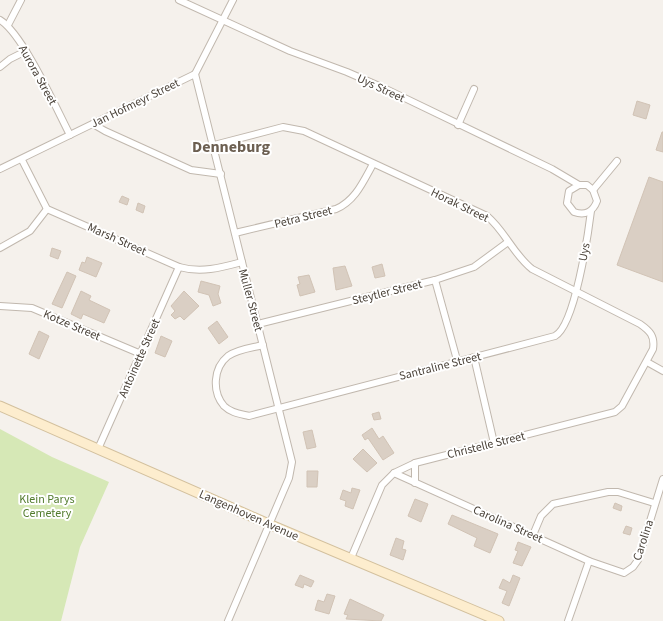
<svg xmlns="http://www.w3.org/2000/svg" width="663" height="621" viewBox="0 0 663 621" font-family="'Source Sans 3',sans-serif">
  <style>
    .green { fill: #d6e8b6 }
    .building { fill: #dacfc4; stroke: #d1c3b5 }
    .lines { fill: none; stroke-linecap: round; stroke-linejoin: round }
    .street-casing { stroke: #c1b8ae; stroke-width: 8 }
    .secondary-casing { stroke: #d3c09d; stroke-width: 11 }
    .street { stroke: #fff; stroke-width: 6 }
    .secondary { stroke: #fdedce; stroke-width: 9 }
    .labels { text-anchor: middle; stroke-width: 4; stroke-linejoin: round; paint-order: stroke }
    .street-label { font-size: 12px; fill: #4a4239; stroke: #fff }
    .park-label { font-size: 12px; fill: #527b2d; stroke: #fff }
    .district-label { font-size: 16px; font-weight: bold; fill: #6c5f51; stroke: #fff }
  </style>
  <rect width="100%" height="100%" fill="#f5f1ec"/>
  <polygon class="green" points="0,429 52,457 109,482 80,547 61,621 0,621"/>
  <g class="building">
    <polygon points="637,101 650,105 646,119 633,115"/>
    <polygon points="662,132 663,132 663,152 656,150"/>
    <polygon points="649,177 663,182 663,282 617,265"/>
    <polygon points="122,196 129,199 127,205 119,202"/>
    <polygon points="138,203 145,206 143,213 136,210"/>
    <polygon points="52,248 61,251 58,259 50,256"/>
    <polygon points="87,257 102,263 96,277 79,270 82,262 85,263"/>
    <polygon points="382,264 385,276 375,278 372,267"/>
    <polygon points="345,266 352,286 336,290 333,268"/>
    <polygon points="67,272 76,276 62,308 52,304"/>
    <polygon points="309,275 315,292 300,296 297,285 300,284 298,277"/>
    <polygon points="201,281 220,286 218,294 221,303 213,306 209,295 198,292"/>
    <polygon points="81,291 91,296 89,300 110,310 104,323 83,314 81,319 71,314"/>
    <polygon points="184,291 199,306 184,320 180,316 175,319 171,315 175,311 171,306"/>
    <polygon points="217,321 228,337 219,344 208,328"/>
    <polygon points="39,331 49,336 39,359 29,354"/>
    <polygon points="161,336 172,341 165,357 155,353"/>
    <polygon points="379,412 381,419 374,420 372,414"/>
    <polygon points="372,428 379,439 383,436 394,453 383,460 368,438 365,440 362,435"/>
    <polygon points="312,430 316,447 307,449 303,432"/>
    <polygon points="363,449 377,463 367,472 353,459"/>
    <polygon points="307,471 318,471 317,487 307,487"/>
    <polygon points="352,488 360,490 353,509 345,506 346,501 340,499 343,490 351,493"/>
    <polygon points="415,499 428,504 421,522 408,516"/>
    <polygon points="615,503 622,506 621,511 613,508"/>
    <polygon points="452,515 498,534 490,553 474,546 477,538 448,524"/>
    <polygon points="626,526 632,528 630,535 623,533"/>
    <polygon points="396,538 404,541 402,549 406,550 403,560 390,555"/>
    <polygon points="518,542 531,547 522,566 513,563 518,551 515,550"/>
    <polygon points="300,575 314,581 311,587 304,584 303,588 295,585"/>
    <polygon points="513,575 520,578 509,606 502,603 507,591 499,588 503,579 510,583"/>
    <polygon points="327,594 335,596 329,614 315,610 318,600 324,602"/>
    <polygon points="350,599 384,615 381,621 346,619 348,615 344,614"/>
  </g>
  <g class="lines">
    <g class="street-casing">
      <g id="street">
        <path d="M179,0L290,51L347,72L386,89L552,169L579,185H587L593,190L597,201C593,212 585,216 574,212L567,203L569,191L579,185"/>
        <path d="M0,20C23,34 56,108 70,135"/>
        <polyline points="8,25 21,0"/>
        <polyline points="0,67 10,59 26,51"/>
        <polyline points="195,74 292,462 289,478 228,621"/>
        <polyline points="93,124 105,131 191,170 221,174"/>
        <polyline points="458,125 474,89"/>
        <path d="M214,145L283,127L304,131L487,216C505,231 513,254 532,269L640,324C650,331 655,336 653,349L622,406L615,412L415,463L394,473L382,485L351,558"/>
        <path d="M22,160L47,209L179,267C201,273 220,268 242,262"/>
        <polyline points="0,169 195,74 233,0"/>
        <polyline points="593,190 617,161"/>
        <path d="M235,233L336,209C355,201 363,182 373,164"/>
        <polyline points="0,248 30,231 47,209"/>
        <polyline points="435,280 457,360"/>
        <polyline points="0,306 32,308 141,354"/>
        <polyline points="258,324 435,280 474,267 508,242"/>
        <path d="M263,345C251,348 238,349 228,356C213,368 212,392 224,406C231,413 241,414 249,416L555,336C575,325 588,235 591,211"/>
        <polyline points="474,357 494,443"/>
        <polyline points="647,362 663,371"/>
        <polyline points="98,449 179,267"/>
        <polyline points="415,463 415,483"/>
        <polyline points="394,473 589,561 624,573 633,567 638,560 663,479"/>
        <polyline points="533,535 541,516 553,504 608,492 618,492 654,503"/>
        <polyline points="568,621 589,561"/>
      </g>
    </g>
    <g class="secondary-casing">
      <polyline id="secondary" points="0,406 271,525 499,621"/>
    </g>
    <use href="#street" class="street"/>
    <use href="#secondary" class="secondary"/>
  </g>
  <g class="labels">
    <g class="street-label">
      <text transform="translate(38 75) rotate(61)" y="4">Aurora Street</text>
      <text transform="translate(381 88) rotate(25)" y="4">Uys Street</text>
      <text transform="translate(135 103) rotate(-26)" y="4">Jan Hofmeyr Street</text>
      <text transform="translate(460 205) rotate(26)" y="4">Horak Street</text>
      <text transform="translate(303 217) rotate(-14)" y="4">Petra Street</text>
      <text transform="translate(117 239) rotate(24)" y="4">Marsh Street</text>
      <text transform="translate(584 252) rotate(-79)" y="4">Uys</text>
      <text transform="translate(387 292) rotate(-14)" y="4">Steytler Street</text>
      <text transform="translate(251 300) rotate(75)" y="4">Muller Street</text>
      <text transform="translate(72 325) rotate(23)" y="4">Kotze Street</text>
      <text transform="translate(139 358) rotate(-66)" y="4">Antoinette Street</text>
      <text transform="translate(440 366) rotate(-14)" y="4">Santraline Street</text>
      <text transform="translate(486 445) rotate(-14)" y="4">Christelle Street</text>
      <text transform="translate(249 515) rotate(24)" y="4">Langenhoven Avenue</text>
      <text transform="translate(508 524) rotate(24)" y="4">Carolina Street</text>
      <text transform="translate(643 540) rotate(-72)" y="4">Carolina</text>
    </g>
    <g class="park-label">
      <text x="47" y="503">Klein Parys<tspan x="47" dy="14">Cemetery</tspan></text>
    </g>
    <g class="district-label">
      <text x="231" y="152">Denneburg</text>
    </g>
  </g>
</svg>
